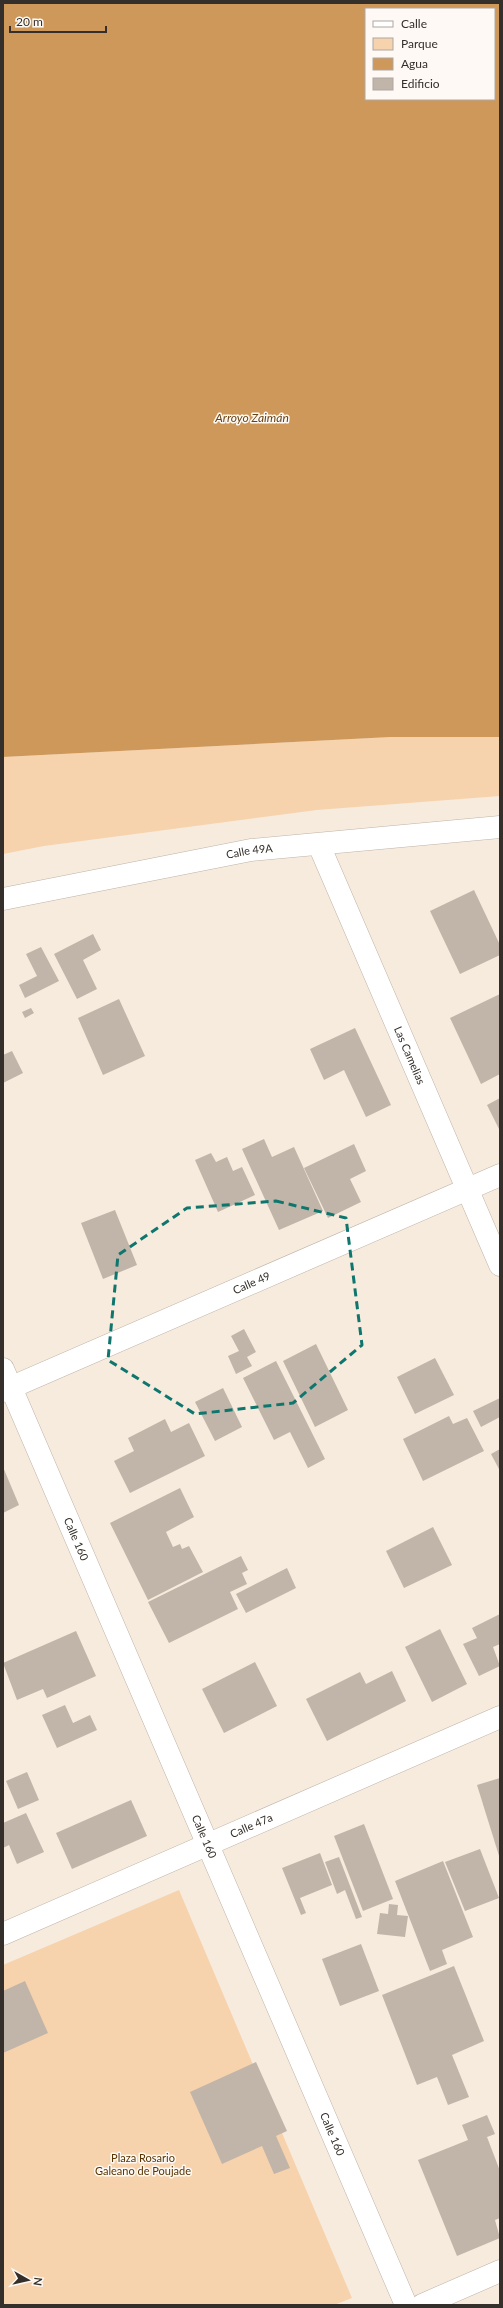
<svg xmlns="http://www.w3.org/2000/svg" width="503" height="2308" viewBox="0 0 503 2308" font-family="Lato,sans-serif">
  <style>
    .green { fill: #f6d3ad }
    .water { fill: #ce985a; fill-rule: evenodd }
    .building { fill: #c1b5a9 }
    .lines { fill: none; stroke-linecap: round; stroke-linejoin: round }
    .street-casing { stroke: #bfb3a7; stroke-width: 23 }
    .street { stroke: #fff; stroke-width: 22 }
    .marked { fill: none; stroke: #0f766e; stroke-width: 3; stroke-dasharray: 8 5; stroke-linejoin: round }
    .labels { text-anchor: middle; stroke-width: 3; stroke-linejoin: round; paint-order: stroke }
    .street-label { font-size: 11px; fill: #342f2a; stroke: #fef9f4 }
    .park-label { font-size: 11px; fill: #583400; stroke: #fef9f4 }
    .water-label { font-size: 12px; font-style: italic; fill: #664212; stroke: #fef9f4 }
  </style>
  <rect width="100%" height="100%" fill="#f7ebde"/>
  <g class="green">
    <polygon points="391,737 500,737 500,796 317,810 44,846 3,854 3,757"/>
    <polygon points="179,1890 352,2298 334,2305 3,2305 3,1965"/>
  </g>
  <path class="water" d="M3,3H500V737H391L3,757ZM366,9H494V99H366Z"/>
  <g class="building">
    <polygon points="474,890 500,945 500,955 460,974 430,911"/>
    <polygon points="93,934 101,950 83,960 97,989 77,999 54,954"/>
    <polygon points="41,947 59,981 25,998 19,985 37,976 26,954"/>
    <polygon points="500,994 500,1074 481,1084 450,1018"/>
    <polygon points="119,999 145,1056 103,1075 78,1018"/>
    <polygon points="31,1008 34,1013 25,1018 22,1012"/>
    <polygon points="355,1028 391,1105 366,1117 344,1070 324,1080 310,1049"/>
    <polygon points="12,1051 23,1073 3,1083 3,1055"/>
    <polygon points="500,1098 500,1131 487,1105"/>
    <polygon points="264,1139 272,1157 294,1147 323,1211 279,1230 242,1149"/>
    <polygon points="354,1144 366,1171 350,1179 361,1202 328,1218 304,1168"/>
    <polygon points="211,1153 216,1162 227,1157 233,1171 242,1167 255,1195 218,1212 195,1160"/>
    <polygon points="115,1210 137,1265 103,1279 81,1223"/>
    <polygon points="244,1329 256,1352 247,1357 252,1366 236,1374 228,1356 239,1351 231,1336"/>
    <polygon points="316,1344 348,1410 315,1427 283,1361"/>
    <polygon points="435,1358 454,1395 415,1414 397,1377"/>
    <polygon points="276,1361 325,1459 308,1468 290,1432 274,1440 243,1378"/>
    <polygon points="223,1388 242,1427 215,1441 195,1402"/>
    <polygon points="500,1398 500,1417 481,1427 473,1411"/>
    <polygon points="449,1416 453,1424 467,1418 484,1451 423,1481 403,1439"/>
    <polygon points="165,1419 171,1432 189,1423 205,1456 130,1493 114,1461 134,1451 128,1438"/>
    <polygon points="500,1449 500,1471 491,1454"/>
    <polygon points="3,1467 19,1505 3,1513"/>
    <polygon points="180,1488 194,1517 166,1532 173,1547 180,1544 182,1549 189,1546 203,1572 148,1600 110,1523"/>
    <polygon points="433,1527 452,1565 404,1588 386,1551"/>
    <polygon points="241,1556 248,1570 242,1573 247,1584 230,1592 238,1609 169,1643 148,1602"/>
    <polygon points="287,1568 296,1588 246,1613 236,1594"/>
    <polygon points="500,1614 500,1644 493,1647 500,1666 479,1676 463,1644 477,1638 472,1628"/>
    <polygon points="440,1629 467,1684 432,1702 405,1647"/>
    <polygon points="76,1631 96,1676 47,1698 43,1689 17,1700 3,1663"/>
    <polygon points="255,1662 277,1706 224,1733 202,1689"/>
    <polygon points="392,1671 406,1701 327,1741 306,1699 360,1672 366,1684"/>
    <polygon points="65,1705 73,1723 90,1715 97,1730 57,1748 42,1715"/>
    <polygon points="27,1772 39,1800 18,1809 6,1781"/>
    <polygon points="500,1778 500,1859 477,1785"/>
    <polygon points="131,1800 147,1836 72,1869 56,1833"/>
    <polygon points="26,1813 44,1852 17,1864 9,1845 3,1848 3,1823"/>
    <polygon points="364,1824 393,1899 363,1911 334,1836"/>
    <polygon points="480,1849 499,1898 465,1911 445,1862"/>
    <polygon points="320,1853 332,1885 300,1898 306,1913 301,1915 282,1868"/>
    <polygon points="339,1857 362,1917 356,1919 345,1890 337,1894 325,1862"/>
    <polygon points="443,1861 473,1937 442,1950 447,1964 430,1971 395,1881"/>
    <polygon points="389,1904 398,1905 397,1915 408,1916 405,1937 377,1934 380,1913 388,1914"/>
    <polygon points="361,1944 379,1991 340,2006 322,1959"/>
    <polygon points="454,1966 484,2041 452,2055 469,2097 448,2105 437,2077 417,2085 382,1995"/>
    <polygon points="25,1981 48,2033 3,2053 3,1991"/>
    <polygon points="256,2062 287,2131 276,2136 290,2168 274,2174 262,2146 222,2164 190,2092"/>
    <polygon points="487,2115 495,2134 487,2137 500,2171 500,2218 495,2220 500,2238 457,2256 418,2160 468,2140 462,2125"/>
  </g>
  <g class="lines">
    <g class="street-casing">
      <g id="street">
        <path id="s1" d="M319,845L500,1265"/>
        <path id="s2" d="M3,899L251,850L500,827"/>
        <path id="s3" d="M3,1369L406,2305"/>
        <path id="s4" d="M3,1391L500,1175"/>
        <path id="s5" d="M3,1934L500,1717"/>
        <polyline points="422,2305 500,2271"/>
      </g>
    </g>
    <use href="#street" class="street"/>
  </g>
  <path class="marked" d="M276,1201L346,1218L362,1345L293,1403L195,1414L108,1360L118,1255L187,1208Z"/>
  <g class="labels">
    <g class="street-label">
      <text dy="4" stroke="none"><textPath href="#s2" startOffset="251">Calle 49A</textPath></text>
      <text dy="4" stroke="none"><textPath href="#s1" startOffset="229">Las Camelias</textPath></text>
      <text dy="4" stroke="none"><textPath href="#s4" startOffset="271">Calle 49</textPath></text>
      <text dy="4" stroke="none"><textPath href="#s3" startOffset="185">Calle 160</textPath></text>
      <text dy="4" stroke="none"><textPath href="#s5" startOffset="271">Calle 47a</textPath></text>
      <text dy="4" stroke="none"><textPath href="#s3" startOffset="509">Calle 160</textPath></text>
      <text dy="4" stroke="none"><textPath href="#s3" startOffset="833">Calle 160</textPath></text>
    </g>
    <g class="park-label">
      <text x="143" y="2162">Plaza Rosario<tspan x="143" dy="13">Galeano de Poujade</tspan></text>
    </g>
    <g class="water-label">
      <text x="252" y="422">Arroyo Zaimán</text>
    </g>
  </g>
  <rect width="503" height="2308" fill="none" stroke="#342f2a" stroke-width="8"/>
  <rect x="365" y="8" width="130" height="92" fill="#fef9f4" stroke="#ada8a3"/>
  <rect x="373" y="21" width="20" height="6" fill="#ffffff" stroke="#ada8a3"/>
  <text x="401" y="28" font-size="12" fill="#342f2a">Calle</text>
  <rect x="373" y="38" width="20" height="12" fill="#f6d3ad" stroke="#ada8a3"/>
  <text x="401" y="48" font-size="12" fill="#342f2a">Parque</text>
  <rect x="373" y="58" width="20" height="12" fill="#ce985a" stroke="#ada8a3"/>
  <text x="401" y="68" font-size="12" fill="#342f2a">Agua</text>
  <rect x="373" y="78" width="20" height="12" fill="#c1b5a9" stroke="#ada8a3"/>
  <text x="401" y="88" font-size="12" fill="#342f2a">Edificio</text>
  <g transform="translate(28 2280) rotate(98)" stroke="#fef9f4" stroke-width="3" paint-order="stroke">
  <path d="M0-3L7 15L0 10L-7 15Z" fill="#342f2a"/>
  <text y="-6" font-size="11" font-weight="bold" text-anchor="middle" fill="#342f2a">N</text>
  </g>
  <path d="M10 26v6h96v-6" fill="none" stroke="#342f2a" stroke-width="2"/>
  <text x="16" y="26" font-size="12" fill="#342f2a" stroke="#fef9f4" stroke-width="3" paint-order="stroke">20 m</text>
</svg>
